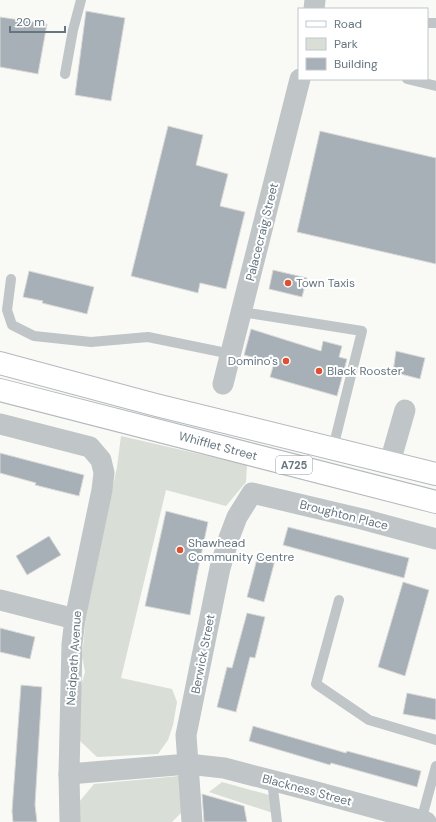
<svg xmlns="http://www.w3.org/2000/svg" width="436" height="822" viewBox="0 0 436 822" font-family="'DM Sans',sans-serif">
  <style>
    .green { fill: #d9ded6 }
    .building { fill: #a7b0b6; stroke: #dbdad9 }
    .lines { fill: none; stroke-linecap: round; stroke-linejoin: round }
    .primary-casing { stroke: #b4b9bd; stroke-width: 24 }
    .lane { stroke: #c0c5c8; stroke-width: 10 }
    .street { stroke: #c0c5c8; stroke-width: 21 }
    .primary { stroke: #fff; stroke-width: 22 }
    .poi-dot { fill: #de5031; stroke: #fff; stroke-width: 1.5 }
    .labels { text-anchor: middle; stroke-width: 4; stroke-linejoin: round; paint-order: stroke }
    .shield { fill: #fff; stroke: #939fa6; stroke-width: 1 }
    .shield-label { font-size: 11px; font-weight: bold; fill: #657680 }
    .street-label { font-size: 12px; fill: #657680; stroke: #fff }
    .poi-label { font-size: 12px; fill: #657680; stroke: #fff; text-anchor: start }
  </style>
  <rect width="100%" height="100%" fill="#f9f9f6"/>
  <g class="green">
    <polygon points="121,436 247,465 246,482 226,506 166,490 121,678 172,689 177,702 173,725 168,740 158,754 97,757 78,739 80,689 85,672 82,656 86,617 117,467"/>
    <polygon points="179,776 184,810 172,822 80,822 79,802 94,784"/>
    <polygon points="222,782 269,795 270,797 273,813 209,792"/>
  </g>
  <g class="building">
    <polygon points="86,11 125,18 111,101 75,95"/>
    <polygon points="0,17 47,24 38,74 0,67"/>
    <polygon points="168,126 203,135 196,165 228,174 220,206 245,212 226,289 200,283 198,293 131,276"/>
    <polygon points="320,131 436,158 436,264 297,232"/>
    <polygon points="273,270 307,278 302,297 269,289"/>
    <polygon points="29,271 94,287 87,314 42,303 43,301 23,297"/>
    <polygon points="251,329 321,351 323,341 342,346 339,357 347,359 337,396 270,377 274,363 244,355"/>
    <polygon points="396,351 425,358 420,379 393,372"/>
    <polygon points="0,453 84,475 79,496 35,485 36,483 0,473"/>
    <polygon points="166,511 208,522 197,575 190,615 145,606"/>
    <polygon points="288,527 409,558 404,578 283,545"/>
    <polygon points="49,536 61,555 27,575 16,556"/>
    <polygon points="258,555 275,560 264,602 247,597"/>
    <polygon points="403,582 429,590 405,676 378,667"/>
    <polygon points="247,613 265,617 255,658 250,657 236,712 217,707 227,667 232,668"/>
    <polygon points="0,628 35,637 30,659 0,652"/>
    <polygon points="21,685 42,687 35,805 37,822 13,822 12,811"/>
    <polygon points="407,693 436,699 436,720 403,714"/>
    <polygon points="253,726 346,753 347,751 421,771 417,787 331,763 330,765 249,741"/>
    <polygon points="202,794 244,806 247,822 204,822"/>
  </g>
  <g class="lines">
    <g class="primary-casing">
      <g id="primary">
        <polyline points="0,363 156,405 436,474"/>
        <polyline points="0,390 436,502"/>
      </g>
    </g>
    <g class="lane">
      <polyline points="427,23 436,23"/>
      <polyline points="65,74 73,30 81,0"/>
      <polyline points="407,79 436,86"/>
      <polyline points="11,279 7,310 12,325 34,336 91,342 148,337 231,354"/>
      <polyline points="242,312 362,331 333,448"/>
      <polyline points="339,600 316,684 369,720 436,740"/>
      <polyline points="272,780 277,822"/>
      <polyline points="421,821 436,766"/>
    </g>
    <g class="street">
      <polyline points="314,9 315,0"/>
      <polyline points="223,384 300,79"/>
      <polyline points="0,424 90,447 101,460 104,473 102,490 75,619 72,644 69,774 70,822"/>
      <polyline points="390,462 405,410"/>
      <polyline points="0,600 75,619"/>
      <polyline points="69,774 188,764 224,768 309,790 426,822"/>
      <polyline points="192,822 186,735 220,568 229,538 237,517 252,493 362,519 436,539"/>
    </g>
    <use href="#primary" class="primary"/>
  </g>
  <g class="poi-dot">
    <circle cx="288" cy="283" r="4"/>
    <circle cx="286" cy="361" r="4"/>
    <circle cx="319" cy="371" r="4"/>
    <circle cx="180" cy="550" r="4"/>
  </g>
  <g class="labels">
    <rect class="shield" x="276" y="456" width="36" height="18" rx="3"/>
    <g class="shield-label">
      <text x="294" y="469">A725</text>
    </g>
    <g class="street-label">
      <text transform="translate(262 232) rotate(-76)" y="4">Palacecraig Street</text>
      <text transform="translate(218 446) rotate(15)" y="4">Whifflet Street</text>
      <text transform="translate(344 515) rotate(14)" y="4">Broughton Place</text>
      <text transform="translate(203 654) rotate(-79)" y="4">Berwick Street</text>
      <text transform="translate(74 658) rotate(-86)" y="4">Neidpath Avenue</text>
      <text transform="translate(307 790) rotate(15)" y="4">Blackness Street</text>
    </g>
    <g class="poi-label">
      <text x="296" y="287">Town Taxis</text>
      <text x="278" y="365" text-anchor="end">Domino's</text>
      <text x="327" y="375">Black Rooster</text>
      <text x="188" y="547">Shawhead<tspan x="188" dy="14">Community Centre</tspan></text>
    </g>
  </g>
  <rect x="298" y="8" width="130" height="72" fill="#ffffff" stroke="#c1c8cc"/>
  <rect x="306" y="21" width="20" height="6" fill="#ffffff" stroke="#c1c8cc"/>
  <text x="334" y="28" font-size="12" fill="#657680">Road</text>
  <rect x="306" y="38" width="20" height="12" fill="#d9ded6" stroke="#c1c8cc"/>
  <text x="334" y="48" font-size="12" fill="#657680">Park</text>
  <rect x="306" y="58" width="20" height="12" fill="#a7b0b6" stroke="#c1c8cc"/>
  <text x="334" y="68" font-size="12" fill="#657680">Building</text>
  <path d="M10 26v6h55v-6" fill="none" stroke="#657680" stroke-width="2"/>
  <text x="16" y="26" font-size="12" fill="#657680" stroke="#ffffff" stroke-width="3" paint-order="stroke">20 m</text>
</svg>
